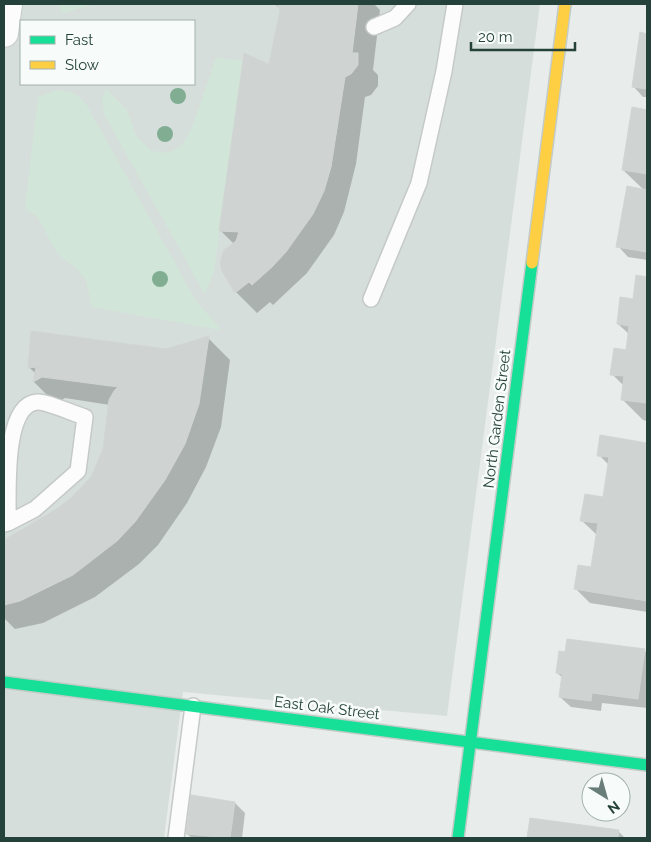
<svg xmlns="http://www.w3.org/2000/svg" width="651" height="842" viewBox="0 0 651 842" font-family="Raleway,sans-serif">
  <style>
    .built { fill: #d6dedb; fill-rule: evenodd }
    .green { fill: #d1e6d8 }
    .shadow { fill: #0003 }
    .building { fill: #cfd4d2; stroke: #d1d6d4 }
    .lines { fill: none; stroke-linecap: round; stroke-linejoin: round }
    .lane-casing { stroke: #c5cac8; stroke-width: 18 }
    .street-casing { stroke: #c5cac8; stroke-width: 30 }
    .fast-casing { stroke: #c3cbc8; stroke-width: 14 }
    .slow-casing { stroke: #c3cbc8; stroke-width: 14 }
    .lane { stroke: #fcfcfc; stroke-width: 15 }
    .street { stroke: #fcfcfc; stroke-width: 28 }
    .fast { stroke: #16e098; stroke-width: 11 }
    .slow { stroke: #ffcf43; stroke-width: 11 }
    .tree { fill: #81ae93 }
    .labels { text-anchor: middle; stroke-width: 5; stroke-linejoin: round; paint-order: stroke }
    .street-label { font-size: 15px; fill: #24423a; stroke: #f7fbf9 }
  </style>
  <rect width="100%" height="100%" fill="#e8edeb"/>
  <path class="built" d="M4,4H540L447,716L183,692L164,838H4ZM21,21H194V84H21Z"/>
  <g class="green">
    <polygon points="58,4 95,4 62,13"/>
    <polygon points="216,58 243,61 214,271 205,294 105,116 102,101 106,89 127,110 136,136 152,151 168,153 182,146 193,125"/>
    <path d="M54,91C68,90 77,93 86,104L196,301L221,330L92,307L86,280L78,270L57,253L37,216L25,209L38,97Z"/>
  </g>
  <g class="shadow">
    <polygon points="275,4 374,4 380,10 373,70 378,75 378,86 371,95 365,97 356,164 344,212 334,235 307,273 273,305 270,302 257,313 236,292 223,271 234,244 221,231 270,66 281,10"/>
    <polygon points="642,34 647,35 647,97 643,97 633,86"/>
    <polygon points="633,108 647,111 647,260 628,257 618,246 644,190 623,170"/>
    <polygon points="637,277 647,278 647,421 643,420 622,399 624,386 612,374 628,351 630,335 618,324 634,300"/>
    <polygon points="208,338 230,360 221,427 206,467 187,503 158,545 139,564 95,597 43,623 15,629 4,618 4,541 56,511 72,499 92,477 104,450 110,405 65,398 56,404 34,382 36,374 29,367 166,350"/>
    <polygon points="601,437 647,444 647,612 590,603 576,589 592,568 597,535 581,520 604,498 609,465 599,455"/>
    <polygon points="644,650 647,653 647,708 602,703 601,711 571,707 560,697 563,678 557,673"/>
    <polygon points="235,803 245,813 242,838 192,838 187,834"/>
    <polygon points="531,819 618,831 625,838 529,838"/>
  </g>
  <g class="building">
    <polygon points="277,4 358,4 352,53 358,53 358,65 351,74 345,77 331,167 324,191 313,214 286,252 272,267 252,285 249,282 235,293 222,271 220,262 224,250 236,241 239,232 219,231 243,61 244,53 269,64 280,10"/>
    <polygon points="640,32 647,34 647,89 632,87"/>
    <polygon points="632,107 647,110 647,174 622,170"/>
    <polygon points="627,186 647,190 647,252 616,247"/>
    <polygon points="636,275 647,277 647,403 621,400 624,376 610,375 614,348 626,350 629,326 617,324 620,297 633,299"/>
    <polygon points="31,331 166,349 209,336 199,404 185,444 165,480 135,522 117,541 73,575 20,601 4,605 4,540 55,510 71,498 91,477 103,449 109,400 114,391 118,387 42,377 33,382 36,367 28,368"/>
    <polygon points="600,435 647,443 647,601 574,589 578,565 591,567 598,523 580,521 585,494 603,497 609,457 597,456"/>
    <polygon points="567,639 645,649 638,699 592,693 591,701 559,697 562,674 556,673 559,651 565,652"/>
    <polygon points="191,795 235,802 230,838 186,834"/>
    <polygon points="530,818 619,830 618,838 527,838"/>
  </g>
  <g class="lines">
    <g class="lane-casing">
      <g id="lane">
        <polyline points="374,27 395,18 408,4"/>
        <polyline points="371,299 419,183 444,71 455,4"/>
        <path d="M4,524L8,523L35,509L78,471L85,417C74,414 46,401 37,402C2,405 9,497 8,523"/>
        <polyline points="176,838 193,706"/>
      </g>
    </g>
    <g class="street-casing">
      <polyline id="street" points="4,33 8,4"/>
    </g>
    <g class="fast-casing">
      <g id="fast">
        <polyline points="4,682 647,765"/>
        <polyline points="458,838 532,263"/>
      </g>
    </g>
    <g class="slow-casing">
      <polyline id="slow" points="532,263 565,4"/>
    </g>
    <use href="#lane" class="lane"/>
    <use href="#street" class="street"/>
    <use href="#fast" class="fast"/>
    <use href="#slow" class="slow"/>
  </g>
  <g class="tree">
    <circle cx="178" cy="96" r="8"/>
    <circle cx="165" cy="134" r="8"/>
    <circle cx="160" cy="279" r="8"/>
  </g>
  <g class="labels">
    <g class="street-label">
      <text transform="translate(497 419) rotate(-83)" y="5">North Garden Street</text>
      <text transform="translate(327 708) rotate(7)" y="5">East Oak Street</text>
    </g>
  </g>
  <rect width="651" height="842" fill="none" stroke="#24423a" stroke-width="10"/>
  <rect x="20" y="20" width="175" height="65" fill="#f7fbf9" stroke="#a3b1ad"/>
  <rect x="30" y="36" width="25" height="8" fill="#16e098" stroke="#a3b1ad"/>
  <text x="65" y="45" font-size="15" fill="#24423a">Fast</text>
  <rect x="30" y="61" width="25" height="8" fill="#ffcf43" stroke="#a3b1ad"/>
  <text x="65" y="70" font-size="15" fill="#24423a">Slow</text>
  <g transform="translate(606 797) rotate(143)"><circle r="24" fill="#f7fbf9" stroke="#a3b1ad"/>
  <path d="M0-4L9 19L0 12L-9 19Z" fill="#697e78"/>
  <text y="-8" font-size="14" font-weight="bold" text-anchor="middle" fill="#24423a">N</text>
  </g>
  <path d="M471 42v8h104v-8" fill="none" stroke="#24423a" stroke-width="2.5"/>
  <text x="478" y="42" font-size="15" fill="#24423a" stroke="#f7fbf9" stroke-width="4" paint-order="stroke">20 m</text>
</svg>
